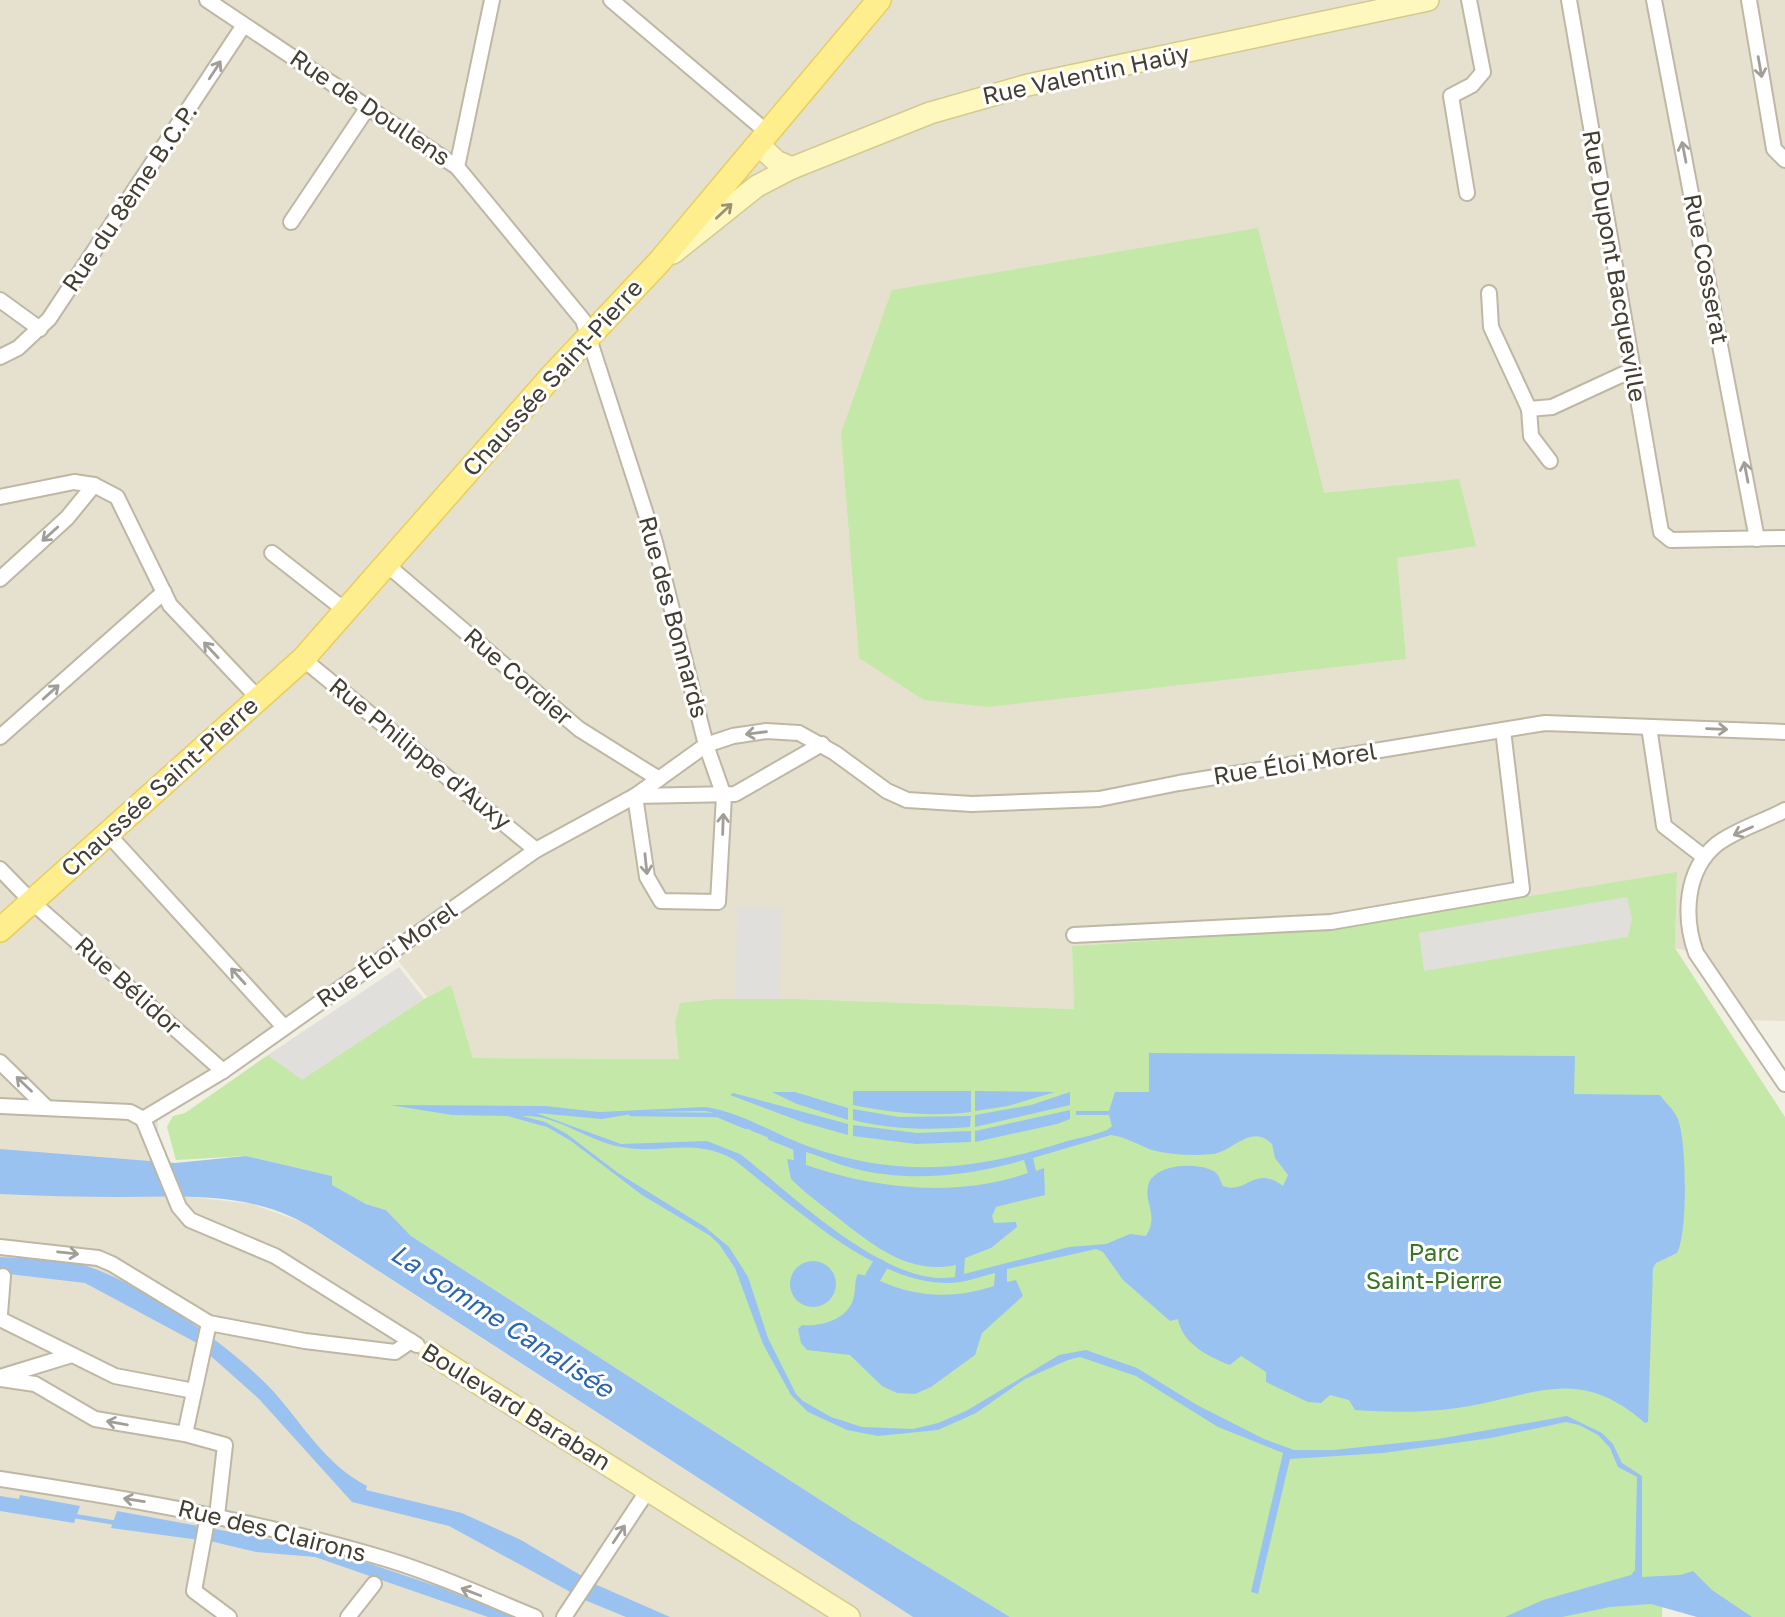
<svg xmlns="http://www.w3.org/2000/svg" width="1785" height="1617" viewBox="0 0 1785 1617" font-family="'Golos Text',sans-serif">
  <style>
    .residential { fill: #e6e1cf }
    .green { fill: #c3e8a8 }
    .parking { fill: #e1dfdb }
    .water { fill: #9ac2f1; fill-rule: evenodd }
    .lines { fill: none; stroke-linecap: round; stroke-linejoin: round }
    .stream { stroke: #9ac2f1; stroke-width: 4.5 }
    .canal { stroke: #9ac2f1; stroke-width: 16 }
    .street-casing { stroke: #bdb7a4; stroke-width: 18 }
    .secondary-casing { stroke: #d3ca8f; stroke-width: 24 }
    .primary-casing { stroke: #e6cf5b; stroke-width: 26 }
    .street { stroke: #fff; stroke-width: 14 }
    .secondary { stroke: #fff8be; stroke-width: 21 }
    .primary { stroke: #ffee8d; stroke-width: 23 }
    .oneway { stroke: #a19e98 }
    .oneway2 { stroke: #989271 }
    .labels { text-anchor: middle; stroke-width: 6; stroke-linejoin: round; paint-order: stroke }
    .street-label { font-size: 24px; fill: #433e32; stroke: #fff }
    .park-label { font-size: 24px; fill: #397525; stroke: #fff }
    .water-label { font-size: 26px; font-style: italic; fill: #2a66b0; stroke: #fff }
  </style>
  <rect width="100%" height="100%" fill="#f1efe1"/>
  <polygon class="residential" points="0,0 1785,0 1785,1021 1741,1020 1696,953 1675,948 1677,873 1329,929 1072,946 1074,1009 798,999 717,999 675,1023 680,1059 473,1058 451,986 427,997 392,953 158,1112 158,1152 186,1196 252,1204 302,1222 913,1617 0,1617"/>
  <g class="green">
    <polygon points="1258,228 1324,493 1459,479 1476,546 1397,558 1406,659 988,707 924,700 859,658 841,433 892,290"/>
    <polygon points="1677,872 1675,948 1785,1117 1785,1617 1736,1617 1663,1585 1662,1617 1010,1617 853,1521 411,1236 386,1210 366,1204 331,1185 332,1176 246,1156 176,1160 167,1127 173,1116 185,1113 268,1055 302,1079 424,999 451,985 473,1058 679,1059 675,1023 680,1003 717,999 798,999 1074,1009 1072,946 1329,929"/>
  </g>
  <g class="parking">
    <polygon points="1627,897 1632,919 1628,937 1424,971 1419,933"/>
    <polygon points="738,907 782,909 779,999 735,999"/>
    <polygon points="399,967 424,999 302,1080 268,1055"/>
  </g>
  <g class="water">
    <path d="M1149,1053L1575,1056L1574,1094L1660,1095C1665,1102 1673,1109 1677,1117C1687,1136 1688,1235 1677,1253L1656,1263L1653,1268L1648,1422L1645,1423C1577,1363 1534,1397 1457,1408C1423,1413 1389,1412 1355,1410L1349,1400L1330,1395L1321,1403L1308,1402L1266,1382V1372L1241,1356L1230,1365C1208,1357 1182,1343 1178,1319L1170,1321L1123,1280L1103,1252L1096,1249L1007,1269V1282L1016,1280L1023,1296L982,1333L975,1355L931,1387L915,1394L897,1393L882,1386L850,1355L807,1350L801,1343L798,1329L802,1325C821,1327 850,1319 854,1296C856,1288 854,1282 858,1274C871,1276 882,1282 895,1287C929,1298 960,1297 994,1286L995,1273C979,1277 964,1283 948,1283C874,1284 790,1203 733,1159C692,1137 663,1155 621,1147C587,1141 557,1114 522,1116L545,1122L567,1134L618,1173L705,1227L729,1247L748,1277L768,1338L796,1394L803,1401L831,1417L862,1427L913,1429L938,1423L966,1411L1059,1355L1086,1350L1137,1368L1197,1405L1264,1439L1294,1450H1333L1438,1439L1567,1416L1602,1433L1613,1444L1622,1463L1642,1476V1577L1680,1575L1693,1571L1712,1590L1752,1617H1697L1651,1604L1610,1607L1562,1617H1505L1543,1600L1631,1575L1635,1570L1637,1477L1618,1467L1610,1448L1598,1435L1579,1425L1566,1422L1491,1438L1383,1453L1290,1459L1258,1594L1251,1592L1283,1453L1218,1427L1136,1376L1080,1357L1068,1360L1025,1379L976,1413L938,1430L878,1436L847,1430L808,1412L791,1395L763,1344L735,1268L719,1244L709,1235L642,1195L571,1141L547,1127L507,1116L452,1115L390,1105L545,1106L599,1112L705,1107C742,1112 775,1135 810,1147C899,1178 972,1171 1061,1143C1076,1138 1093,1136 1107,1130L1112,1126L1109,1115H1076V1111H1109L1115,1092H1149ZM705,1111L723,1115L752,1131L793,1147L794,1160L787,1159L791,1179C804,1192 819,1203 833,1214C869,1242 907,1276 956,1265L955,1277C887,1289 792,1194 740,1154L707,1141L621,1144L536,1113L602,1119L644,1112ZM1111,1135C1126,1137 1138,1145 1152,1150C1171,1155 1194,1156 1213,1154C1234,1151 1251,1123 1272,1144L1275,1158L1288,1175L1283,1186C1254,1164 1247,1195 1223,1186C1220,1181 1220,1176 1215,1172C1200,1162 1157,1163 1149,1183C1142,1202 1160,1214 1146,1236L1130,1234L1106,1244L1069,1247L964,1274L965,1258L991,1248L1017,1227L1016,1222L994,1223L992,1216L996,1207L1045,1195L1044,1168L1036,1171L1033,1158ZM806,1152C821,1156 836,1164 852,1168C909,1183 968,1176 1024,1160L1028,1173C956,1198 876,1189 806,1165Z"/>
    <path d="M853,1091H971V1112C931,1117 891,1113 853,1105Z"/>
    <polygon points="975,1091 1055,1092 1008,1106 975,1111"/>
    <polygon points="772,1092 795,1092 848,1108 848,1120 797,1104"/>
    <polygon points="1070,1092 1070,1105 975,1127 975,1115 1031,1105"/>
    <polygon points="733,1093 848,1124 848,1135 802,1122 730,1095"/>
    <path d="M853,1109L899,1117L971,1116L970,1127C932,1130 891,1130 853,1120Z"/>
    <polygon points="1070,1110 1070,1119 1057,1124 975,1142 975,1131"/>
    <polygon points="853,1125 917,1133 971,1131 971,1142 916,1144 853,1136"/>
    <path d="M0,1149L175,1163L246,1156L332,1176V1185L366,1204L386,1210L411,1236L853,1521L1010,1617H913L309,1226C251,1191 183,1197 119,1197C80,1197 40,1196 0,1194Z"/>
    <path d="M0,1257C25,1259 55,1257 80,1264C138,1280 234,1348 274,1392C304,1426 326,1465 367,1486L366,1490L462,1513L521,1540L597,1585L670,1617H626L587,1601L449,1526L352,1502L259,1399L195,1342L85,1283L0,1273Z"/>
    <circle cx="813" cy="1284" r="23"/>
    <polygon points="20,1495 80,1506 74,1523 0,1511 0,1496 19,1499"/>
    <polygon points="117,1511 329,1550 439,1587 513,1617 488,1617 315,1557 256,1552 214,1542 111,1528"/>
  </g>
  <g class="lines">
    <g class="stream">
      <polyline points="631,1114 717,1115 746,1127"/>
      <polyline points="770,1138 795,1148"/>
      <polyline points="74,1516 117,1523"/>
    </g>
    <polyline class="canal" points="873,1277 879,1267"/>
    <g class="street-casing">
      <g id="street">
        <polyline points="207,0 457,167 583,320 655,542 706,745 724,796 718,902 661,901 647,877 635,796"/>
        <polyline points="611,0 768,133"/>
        <polyline points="1569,0 1661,532 1671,540 1785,538"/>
        <polyline points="1654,0 1757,539"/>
        <polyline points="1749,0 1774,149 1785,160"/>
        <polyline points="457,167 492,0"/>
        <polyline points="1467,193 1451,96 1472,85 1483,72 1469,0"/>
        <polyline points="291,222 368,107"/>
        <polyline points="1489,293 1491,327 1529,409 1552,407 1632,370"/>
        <polyline points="0,300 40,329"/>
        <polyline points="0,357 18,348 49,319 244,25"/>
        <polyline points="1529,409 1531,436 1550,461"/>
        <polyline points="0,497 74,482 94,485 117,497 170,605 259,699"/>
        <polyline points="272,553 346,611"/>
        <polyline points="386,564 579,729 659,779"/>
        <polyline points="0,579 67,518 94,485"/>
        <polyline points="303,659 536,850"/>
        <polyline points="1649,727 1664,826 1704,857"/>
        <polyline points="0,737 164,592"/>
        <polyline points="635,796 735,794 822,744"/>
        <path d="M1785,810C1763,822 1737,829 1717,844C1685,870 1683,917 1696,953L1785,1084"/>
        <polyline points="108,834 284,1027"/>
        <polyline points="0,869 32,902 223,1071"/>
        <polyline points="1074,935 1331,922 1522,889 1503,730"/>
        <polyline points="0,1062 47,1108"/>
        <polyline points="0,1106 130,1112 143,1119"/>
        <polyline points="143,1119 223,1071 536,850 635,796 706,745 733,736 766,731 799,733 835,753 887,791 907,800 972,804 1099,799 1179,783 1545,723 1785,732"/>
        <polyline points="143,1119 179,1207 190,1220 275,1256 417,1345"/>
        <polyline points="0,1247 98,1258 112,1264 209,1323 305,1341 395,1352 411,1341"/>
        <polyline points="0,1314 3,1276"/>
        <polyline points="0,1319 115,1376 194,1391"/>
        <polyline points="0,1377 72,1355"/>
        <polyline points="0,1379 35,1384 95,1419 185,1434 225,1445 217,1516"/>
        <polyline points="185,1434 209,1323"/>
        <path d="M0,1479C130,1499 259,1521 386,1559C436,1574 486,1597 535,1617"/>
        <polyline points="208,1515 194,1591 229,1617"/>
        <polyline points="348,1617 374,1584"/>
        <polyline points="564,1617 648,1490"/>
      </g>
    </g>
    <g class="secondary-casing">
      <g id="secondary">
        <polyline points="759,145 776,161 792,168"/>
        <polyline points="673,253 757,186 792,168 930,113 1028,85 1428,0"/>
        <polyline points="430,1353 849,1617"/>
      </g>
    </g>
    <g class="primary-casing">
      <polyline id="primary" points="0,930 303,659 550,378 660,261 879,0"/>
    </g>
    <use href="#street" class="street"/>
    <use href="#secondary" class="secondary"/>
    <use href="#primary" class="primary"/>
  </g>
  <defs><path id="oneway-shaft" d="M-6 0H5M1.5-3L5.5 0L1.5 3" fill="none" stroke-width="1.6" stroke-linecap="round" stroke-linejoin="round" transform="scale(1.75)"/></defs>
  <g class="oneway">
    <use href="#oneway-shaft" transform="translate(1760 67) rotate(80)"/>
    <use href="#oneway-shaft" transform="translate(215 70) rotate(-57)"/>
    <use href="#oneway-shaft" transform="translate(1684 152) rotate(-101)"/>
    <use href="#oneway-shaft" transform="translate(1746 472) rotate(-101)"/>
    <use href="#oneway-shaft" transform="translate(50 534) rotate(138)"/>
    <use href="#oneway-shaft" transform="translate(211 650) rotate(-133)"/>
    <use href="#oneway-shaft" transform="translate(51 692) rotate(-42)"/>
    <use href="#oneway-shaft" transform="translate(1717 729) rotate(2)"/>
    <use href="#oneway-shaft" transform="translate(756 733) rotate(173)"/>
    <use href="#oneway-shaft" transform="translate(723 824) rotate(-88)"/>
    <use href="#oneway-shaft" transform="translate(1743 831) rotate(156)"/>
    <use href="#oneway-shaft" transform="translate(646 864) rotate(84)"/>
    <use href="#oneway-shaft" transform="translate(238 976) rotate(-132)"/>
    <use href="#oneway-shaft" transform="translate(24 1084) rotate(-136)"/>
    <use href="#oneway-shaft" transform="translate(68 1253) rotate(6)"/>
    <use href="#oneway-shaft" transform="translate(117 1423) rotate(-170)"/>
    <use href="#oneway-shaft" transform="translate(134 1500) rotate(-171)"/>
    <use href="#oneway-shaft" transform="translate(619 1534) rotate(-56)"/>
    <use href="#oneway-shaft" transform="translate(471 1592) rotate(-159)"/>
  </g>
  <use class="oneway2" href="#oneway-shaft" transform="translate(724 211) rotate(-43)"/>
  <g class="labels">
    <g class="street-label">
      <text transform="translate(1086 75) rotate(-12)" y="8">Rue Valentin Haüy</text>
      <text transform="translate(370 108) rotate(34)" y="8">Rue de Doullens</text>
      <text transform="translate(130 198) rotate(-56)" y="8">Rue du 8ème B.C.P.</text>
      <text transform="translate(1614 266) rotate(80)" y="8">Rue Dupont Bacqueville</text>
      <text transform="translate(1706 269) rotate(79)" y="8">Rue Cosserat</text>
      <text transform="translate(553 378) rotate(-48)" y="8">Chaussée Saint-Pierre</text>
      <text transform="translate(673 617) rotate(75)" y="8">Rue des Bonnards</text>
      <text transform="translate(518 677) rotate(41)" y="8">Rue Cordier</text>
      <text transform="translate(420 754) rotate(39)" y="8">Rue Philippe d'Auxy</text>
      <text transform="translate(1295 764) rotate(-9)" y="8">Rue Éloi Morel</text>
      <text transform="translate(160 787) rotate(-42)" y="8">Chaussée Saint-Pierre</text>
      <text transform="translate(387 955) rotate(-35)" y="8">Rue Éloi Morel</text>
      <text transform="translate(128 986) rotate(42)" y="8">Rue Bélidor</text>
      <text transform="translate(516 1407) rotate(32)" y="8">Boulevard Baraban</text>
      <text transform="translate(272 1531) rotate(14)" y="8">Rue des Clairons</text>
    </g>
    <g class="park-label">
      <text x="1434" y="1261">Parc<tspan x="1434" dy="28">Saint-Pierre</tspan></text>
    </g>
    <g class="water-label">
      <text transform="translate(502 1321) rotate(33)" y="9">La Somme Canalisée</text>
    </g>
  </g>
</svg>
